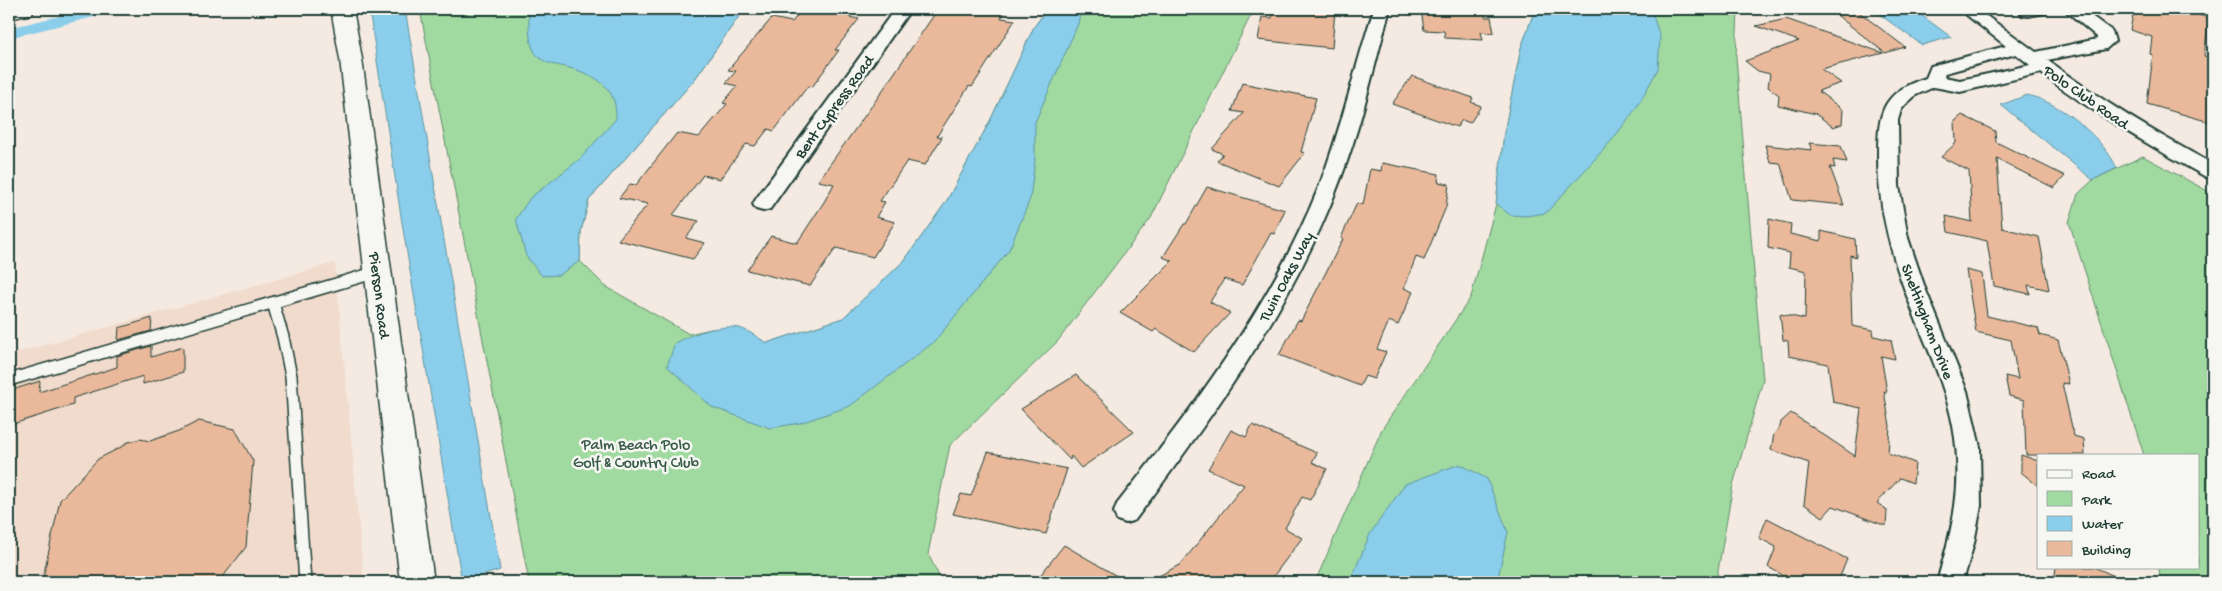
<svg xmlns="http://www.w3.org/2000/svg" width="2222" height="591" viewBox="0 0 2222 591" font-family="'Gochi Hand',sans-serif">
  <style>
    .built { fill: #f1dbcc }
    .green { fill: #a0daa0; stroke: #608c6a }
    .water { fill: #8aceeb; stroke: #5f94a2 }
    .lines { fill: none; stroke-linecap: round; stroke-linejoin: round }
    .canal { fill: #8aceeb; fill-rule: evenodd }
    .building { fill: #eab99b; stroke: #1f3d34 }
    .lane-casing { stroke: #1f3d34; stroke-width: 14 }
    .street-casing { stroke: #1f3d34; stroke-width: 4 }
    .secondary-casing { stroke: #1f3d34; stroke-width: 3 }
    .lane { stroke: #f6f6f2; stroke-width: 11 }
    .street { fill: #f6f6f2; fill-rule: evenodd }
    .secondary { fill: #f6f6f2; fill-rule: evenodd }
    .labels { text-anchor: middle; stroke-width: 5; stroke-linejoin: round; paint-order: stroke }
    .street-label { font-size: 16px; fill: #1f3d34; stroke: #f6f6f2 }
    .park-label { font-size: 16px; fill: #395c4a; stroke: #f6f6f2 }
  </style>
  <rect width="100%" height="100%" fill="#f4eae1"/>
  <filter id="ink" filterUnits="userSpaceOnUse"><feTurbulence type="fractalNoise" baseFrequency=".02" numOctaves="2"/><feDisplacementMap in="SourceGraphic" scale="10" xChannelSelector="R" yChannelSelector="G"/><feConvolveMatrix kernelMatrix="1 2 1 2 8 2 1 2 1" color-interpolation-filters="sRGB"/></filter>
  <g filter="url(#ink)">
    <polygon class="built" points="335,263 364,582 9,582 9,355"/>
    <g class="green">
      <polygon points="420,9 744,9 695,79 589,200 581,231 580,261 605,286 689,334 711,329 739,328 767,343 843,318 904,261 946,202 990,121 1034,27 1047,9 1254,9 1151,218 1057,342 950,445 928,554 942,582 529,582"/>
      <polygon points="1535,9 1738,9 1736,57 1763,380 1733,485 1716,582 1315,582 1382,429 1471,297 1496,204 1504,133 1521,48"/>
      <polygon points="2143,156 2213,194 2213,582 2160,582 2159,567 2198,567 2198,455 2144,455 2069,222 2078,194 2093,180"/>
    </g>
    <g class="water">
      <polygon points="369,9 405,9 500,570 462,582 403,229"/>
      <path d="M529,9H744L695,79L589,200L581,231L580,261L559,275L542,276L526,256L516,219L530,198L580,159L616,119C617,91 602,78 576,70C561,64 543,67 534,51C528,40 529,21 529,9Z"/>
      <path d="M1047,9H1081L1078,24L1035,122V160L1030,199L1009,250L934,342L850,406L800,423L770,428L712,407L667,366L675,343C691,334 719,324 739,328C748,330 758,338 767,343L843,318L904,261L946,202L990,121L1034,27Z"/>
      <polygon points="1535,9 1651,9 1660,37 1658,69 1637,107 1613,139 1546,213 1526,216 1510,215 1496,204 1504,133 1521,48"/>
      <polygon points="1872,9 1913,9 1951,37 1922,45"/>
      <path d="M2027,95C2060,102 2103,138 2117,168L2093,180L2001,105Z"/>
      <polygon points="1460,464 1487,479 1508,532 1497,582 1350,582 1370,534 1405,484"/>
    </g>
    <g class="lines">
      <polygon class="canal" points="89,9 116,9 114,12 9,38 9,28"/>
    </g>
    <g class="building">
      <polygon points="803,9 855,9 849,17 859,19 835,50 839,50 812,87 808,86 774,131 768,129 755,146 746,144 720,179 703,175 673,215 699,221 686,238 705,243 693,259 618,240 648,204 619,198 630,184 636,185 677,133 699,137 727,104 723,103 737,86 726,83 736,71 728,70 772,18 792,22"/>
      <polygon points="938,9 1007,9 1001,18 1015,20 972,87 969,86 937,136 942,137 925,165 907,161 880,201 885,202 876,217 895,222 873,257 836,248 810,286 747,270 771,236 797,243 824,202 834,184 818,181 876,100"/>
      <polygon points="1273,9 1335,9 1332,48 1258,40 1262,17 1272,18"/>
      <polygon points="1421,9 1483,9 1485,17 1491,17 1494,33 1481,32 1483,40 1445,38 1444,31 1424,30"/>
      <polygon points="1829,9 1855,9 1905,47 1885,53"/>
      <polygon points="2134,9 2154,14 2155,9 2199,9 2199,15 2209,18 2204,56 2213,58 2213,123 2147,104 2153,55 2150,54 2152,37 2130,30"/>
      <polygon points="1786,19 1883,53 1821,69 1841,83 1818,91 1843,110 1842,124 1833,127 1816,114 1778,105 1779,95 1768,87 1770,74 1758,71 1745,61 1799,41 1756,26"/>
      <polygon points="1412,76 1473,98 1471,102 1481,106 1470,123 1462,120 1457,127 1392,104"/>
      <polygon points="1242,83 1316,98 1301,152 1305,153 1279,186 1217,161 1223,154 1212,149 1244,113 1232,111"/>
      <polygon points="1962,115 1995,131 1996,142 2065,176 2054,188 1997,159 2002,228 2039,237 2049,290 2028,285 2030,294 1994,286 1987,241 1948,232 1946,216 1972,222 1969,171 1941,157 1956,143 1955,121"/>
      <polygon points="1809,143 1841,146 1847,162 1833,160 1835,168 1830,167 1844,205 1792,200 1780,163 1770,162 1765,145 1812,150"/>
      <polygon points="1382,163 1439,174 1438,182 1449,184 1446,207 1424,260 1416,257 1404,288 1413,292 1398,325 1389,321 1377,349 1386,352 1374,379 1365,376 1360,386 1279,355 1298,320 1301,321 1343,239 1341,238 1357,203 1363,205 1370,169 1381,171"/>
      <polygon points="1207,187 1285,210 1274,234 1271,233 1242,285 1224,279 1210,302 1230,313 1194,352 1156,329 1153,332 1120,313 1172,261 1163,257 1184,224 1186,224"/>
      <polygon points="1769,219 1791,224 1790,234 1821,241 1821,231 1855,239 1856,257 1850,255 1852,326 1873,330 1874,336 1891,340 1895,359 1881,356 1887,392 1884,391 1890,426 1888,453 1915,463 1913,483 1900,478 1877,503 1887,510 1886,526 1833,506 1823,517 1804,504 1809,463 1771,450 1774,434 1780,427 1781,422 1791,413 1855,456 1861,408 1833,402 1828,364 1789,356 1788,341 1783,340 1780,314 1805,319 1806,271 1789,267 1790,253 1768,248"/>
      <polygon points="1966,270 1982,274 1987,316 2038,328 2040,335 2058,340 2069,384 2062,383 2074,436 2084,439 2085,455 2026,455 2024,400 2009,396 2005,376 2018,379 2011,340 1976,332"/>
      <polygon points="152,318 151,331 118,340 119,328"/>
      <polygon points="151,346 151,357 183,347 183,372 143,384 143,376 73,398 73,405 13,424 14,414 9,416 9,391 40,381 39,392 117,367 117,356"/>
      <polygon points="1076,375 1134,432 1081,468 1071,456 1070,460 1021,409"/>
      <polygon points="199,421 235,429 253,461 246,547 219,582 42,582 60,500 98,459 125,445 125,443 140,439 150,441 179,431"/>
      <polygon points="1252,425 1317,453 1312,462 1327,469 1310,500 1302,497 1285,528 1302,538 1269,582 1148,582 1181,564 1244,485 1208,469 1231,430 1246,437"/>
      <polygon points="988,452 1067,469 1046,534 953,514 961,494 971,496"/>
      <polygon points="2021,455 2038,461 2038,486 2021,472"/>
      <polygon points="1767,518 1847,559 1838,582 1784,582 1786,577 1768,567 1776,547 1759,538"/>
      <polygon points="1064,545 1127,582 1035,582"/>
      <polygon points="2056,567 2094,567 2128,582 2054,582"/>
    </g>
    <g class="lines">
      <g class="lane-casing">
        <g id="lane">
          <polyline points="273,303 283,337 291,376 305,582"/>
          <polyline points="9,380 377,272"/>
        </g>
      </g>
      <g class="street-casing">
        <g id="street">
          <polygon points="895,9 911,9 770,209 763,211 756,209 753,204 756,199"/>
          <path d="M1374,9H1390C1373,70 1360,132 1336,191C1289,311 1212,417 1135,520L1126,523L1117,520L1114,512L1117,504C1194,407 1271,305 1318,189C1341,131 1354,69 1374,9Z"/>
          <path d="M1959,9H1977L2036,52L2097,39V37L2064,9H2082L2112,31L2115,41L2106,49L2047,60C2100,100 2155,133 2213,164V178L2206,177C2149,145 2093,113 2041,73L1960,92L1934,87L1916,95L1906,104L1901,110L1898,120L1899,186L1908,238L1925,288L1967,391L1980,447L1981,506L1974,543L1963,582H1937C1953,526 1964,485 1953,426C1945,383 1925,344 1910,304C1891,256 1878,208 1878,156C1878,114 1881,92 1926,78L1931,66L2006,46ZM2016,54L2030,65L1960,80L1944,77L1945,73Z"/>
          <polygon points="2021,9 2047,9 2045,13 2028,16 2022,15 2020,11"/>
        </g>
      </g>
      <g class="secondary-casing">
        <g id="secondary">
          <polygon points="9,9 35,9 32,14 9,19"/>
          <polygon points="331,9 353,9 362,59 434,582 400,582 340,59"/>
        </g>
      </g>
      <use href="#lane" class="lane"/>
      <use href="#street" class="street"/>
      <use href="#secondary" class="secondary"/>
    </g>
  </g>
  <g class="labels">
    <g class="street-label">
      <text transform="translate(2087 96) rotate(35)" y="6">Polo Club Road</text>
      <text transform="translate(833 106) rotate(-54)" y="6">Bent Cypress Road</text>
      <text transform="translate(1285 276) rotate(-62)" y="6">Twin Oaks Way</text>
      <text transform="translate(381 295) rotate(83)" y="6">Pierson Road</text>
      <text transform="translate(1929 321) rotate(69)" y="6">Sheltingham Drive</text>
    </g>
    <g class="park-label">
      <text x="636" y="449">Palm Beach Polo<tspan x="636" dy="18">Golf &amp; Country Club</tspan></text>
    </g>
  </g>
  <rect width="2222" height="591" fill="none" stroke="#f6f6f2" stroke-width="30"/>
  <rect x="15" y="15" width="2192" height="561" fill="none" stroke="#1f3d34" stroke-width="2" filter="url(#ink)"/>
  <rect x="2037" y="454" width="162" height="115" fill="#f6f6f2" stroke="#a0aca6"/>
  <rect x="2047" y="470" width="25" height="8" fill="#f6f6f2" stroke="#a0aca6"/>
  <text x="2082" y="478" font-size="15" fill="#1f3d34">Road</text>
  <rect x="2047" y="491" width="25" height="15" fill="#a0daa0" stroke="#a0aca6"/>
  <text x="2082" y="504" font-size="15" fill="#1f3d34">Park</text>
  <rect x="2047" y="516" width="25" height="15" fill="#8aceeb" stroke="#a0aca6"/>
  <text x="2082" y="528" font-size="15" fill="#1f3d34">Water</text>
  <rect x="2047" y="541" width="25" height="15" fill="#eab99b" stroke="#a0aca6"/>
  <text x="2082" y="554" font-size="15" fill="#1f3d34">Building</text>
</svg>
